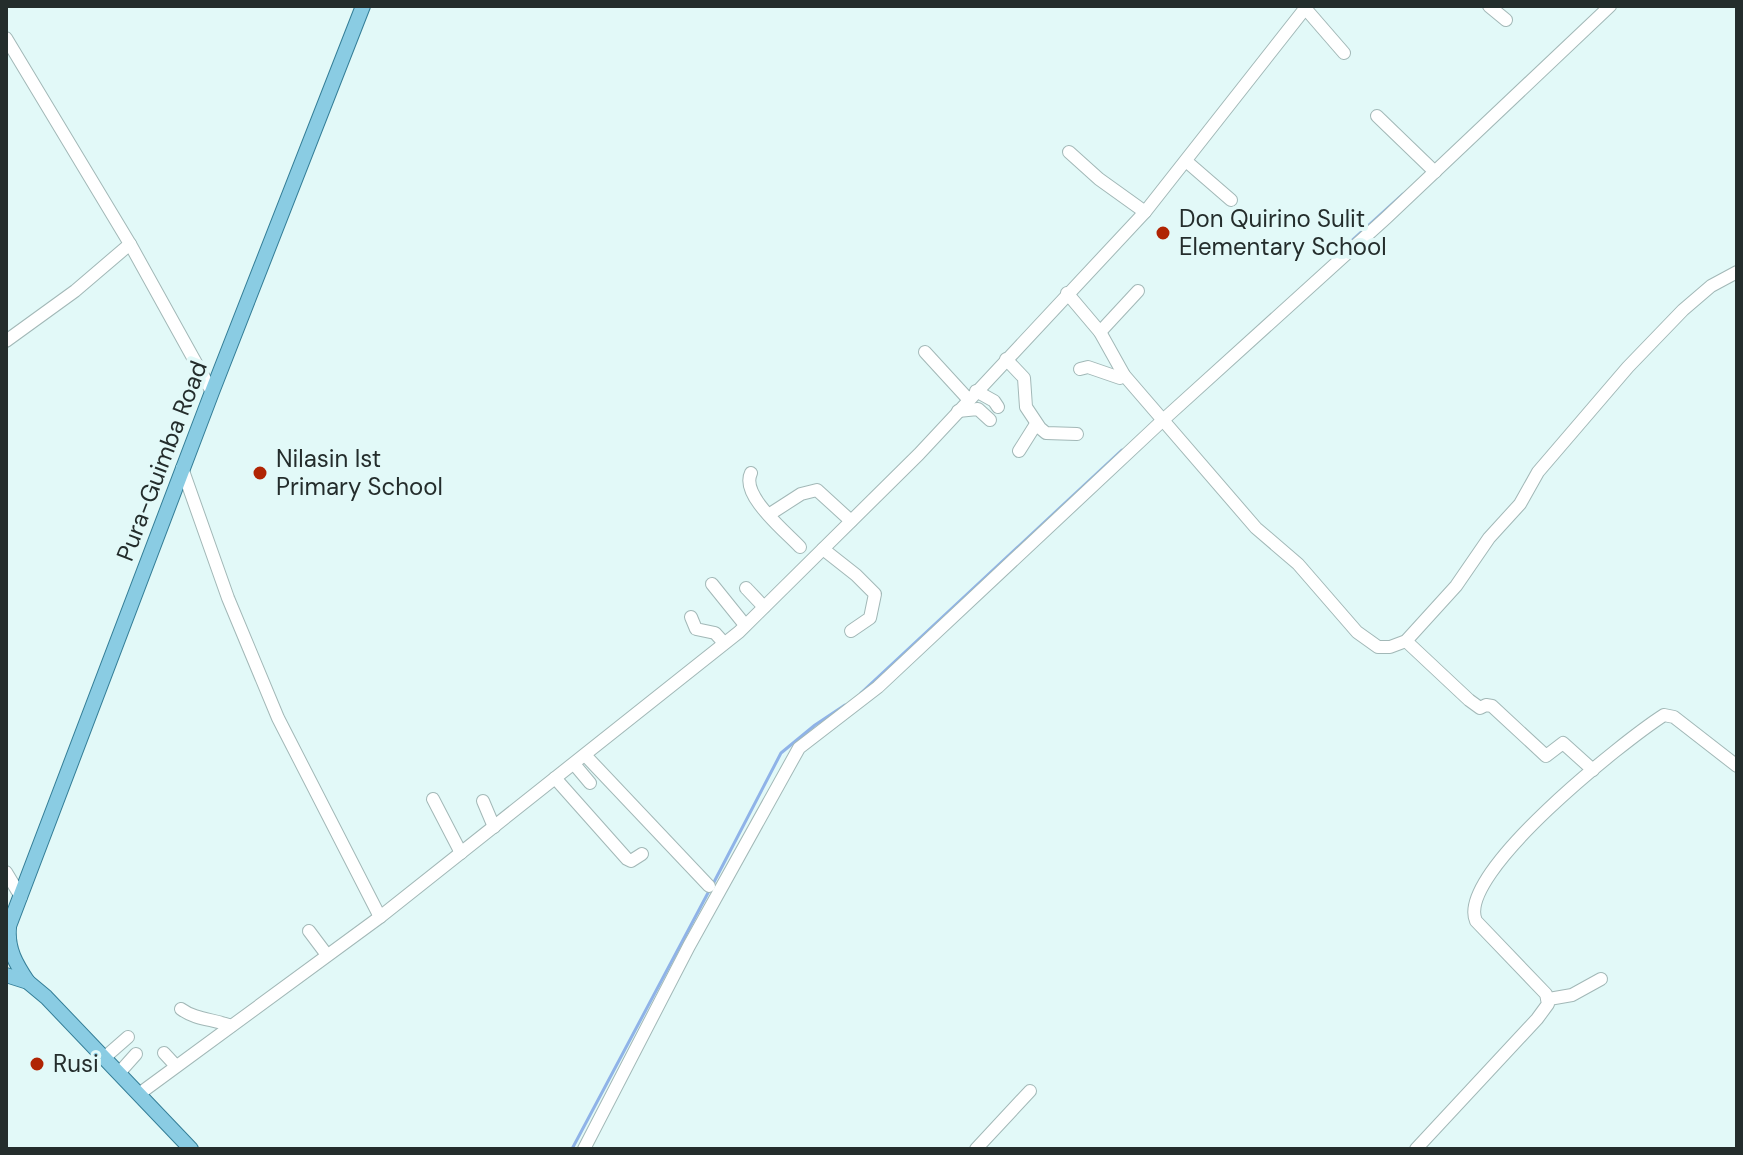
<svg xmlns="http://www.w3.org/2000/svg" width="1743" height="1155" viewBox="0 0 1743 1155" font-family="'DM Sans',sans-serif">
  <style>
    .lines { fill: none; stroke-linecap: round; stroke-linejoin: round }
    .stream { stroke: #8fb3e8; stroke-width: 3 }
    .minor-casing { stroke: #a2b8b7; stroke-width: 14 }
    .major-casing { stroke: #347e97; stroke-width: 16 }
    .minor { stroke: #fff; stroke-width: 12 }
    .major { stroke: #8acce3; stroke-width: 14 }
    .poi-dot { fill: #b02403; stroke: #e2f9f8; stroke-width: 3 }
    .labels { text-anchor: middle; stroke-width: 8; stroke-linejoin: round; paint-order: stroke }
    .poi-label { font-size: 24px; fill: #242d2c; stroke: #e2f9f8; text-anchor: start }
    .street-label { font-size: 24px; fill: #242d2c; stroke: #e2f9f8 }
  </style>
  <rect width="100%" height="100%" fill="#e2f9f8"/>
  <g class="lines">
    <g class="stream">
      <polyline points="1337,254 1403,194"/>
      <polyline points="861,693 1122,450"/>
      <polyline points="713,884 781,753 815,725 845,705"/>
      <polyline points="572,1149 709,891"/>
    </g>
    <g class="minor-casing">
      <g id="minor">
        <polyline points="1489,6 1506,20"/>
        <polyline points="1305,8 1344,53"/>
        <polyline points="6,38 130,244 212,392"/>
        <polyline points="1377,116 1435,172"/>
        <polyline points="1069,152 1099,179 1145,212"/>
        <polyline points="1186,161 1231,200"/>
        <polyline points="1067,293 1100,332 1124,375 1256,528 1298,564 1357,632 1378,647 1390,647 1406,641 1456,586 1489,538 1520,504 1538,472 1628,367 1683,310 1711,286 1737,272"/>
        <polyline points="1100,332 1138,291"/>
        <polyline points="6,341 75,291 130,244"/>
        <polyline points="925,352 969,400"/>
        <polyline points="1006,359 1024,378 1026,407 1040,428 1046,433 1077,434"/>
        <polyline points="1080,369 1088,367 1120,378 1124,375"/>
        <polyline points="976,391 994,401 998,407"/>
        <polyline points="958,411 978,409 990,420"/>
        <polyline points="1019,451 1036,424"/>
        <polyline points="182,468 228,598 278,718 380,917"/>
        <path d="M751,473C740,495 785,531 800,547"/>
        <polyline points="770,514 801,494 817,490 851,521"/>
        <polyline points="823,549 856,575 875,594 870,618 851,631"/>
        <polyline points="712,584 745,625"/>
        <polyline points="746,588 764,607"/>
        <polyline points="691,617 696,629 715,633 724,643"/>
        <polyline points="1406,641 1469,700 1480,708 1486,705 1492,706 1546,756 1563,743 1593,770"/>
        <polyline points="585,755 709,886"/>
        <polyline points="574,764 590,783"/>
        <polyline points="555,778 627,859 631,861 642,854"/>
        <polyline points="433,799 461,853"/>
        <polyline points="483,801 494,827"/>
        <polyline points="6,872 21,897"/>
        <polyline points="309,931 327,955"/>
        <polyline points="1549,999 1572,995 1601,979"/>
        <path d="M181,1009C196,1020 214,1019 231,1026"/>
        <polyline points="164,1053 176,1066"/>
        <polyline points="104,1058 128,1037"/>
        <polyline points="119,1073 136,1054"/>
        <polyline points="139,1094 380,917 739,632 919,454 1145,212 1307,6"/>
        <polyline points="584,1149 689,946 799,748 878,687 1163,420 1386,218 1610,6"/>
        <polyline points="976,1149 1030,1091"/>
        <path d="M1416,1149L1537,1019L1548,1004L1546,994L1476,921C1455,874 1625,740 1664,715L1674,717L1737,766"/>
      </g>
    </g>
    <g class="major-casing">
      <g id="major">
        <path d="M9,927C7,949 16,964 28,982"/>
        <polyline points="6,934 212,392 363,6"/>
        <polyline points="6,975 28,982 46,997 191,1149"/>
      </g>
    </g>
    <use href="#minor" class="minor"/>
    <use href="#major" class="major"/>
  </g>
  <g class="poi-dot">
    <circle cx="1163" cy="233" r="8"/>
    <circle cx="260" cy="473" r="8"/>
    <circle cx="37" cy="1064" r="8"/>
  </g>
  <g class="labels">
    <g class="poi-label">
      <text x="1179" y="227">Don Quirino Sulit<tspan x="1179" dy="28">Elementary School</tspan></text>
      <text x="276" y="467">Nilasin Ist<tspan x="276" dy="28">Primary School</tspan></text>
      <text x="53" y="1072">Rusi</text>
    </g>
    <g class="street-label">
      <text transform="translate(162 461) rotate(-69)" y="8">Pura-Guimba Road</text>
    </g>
  </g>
  <rect width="1743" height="1155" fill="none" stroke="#242d2c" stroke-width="16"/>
</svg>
